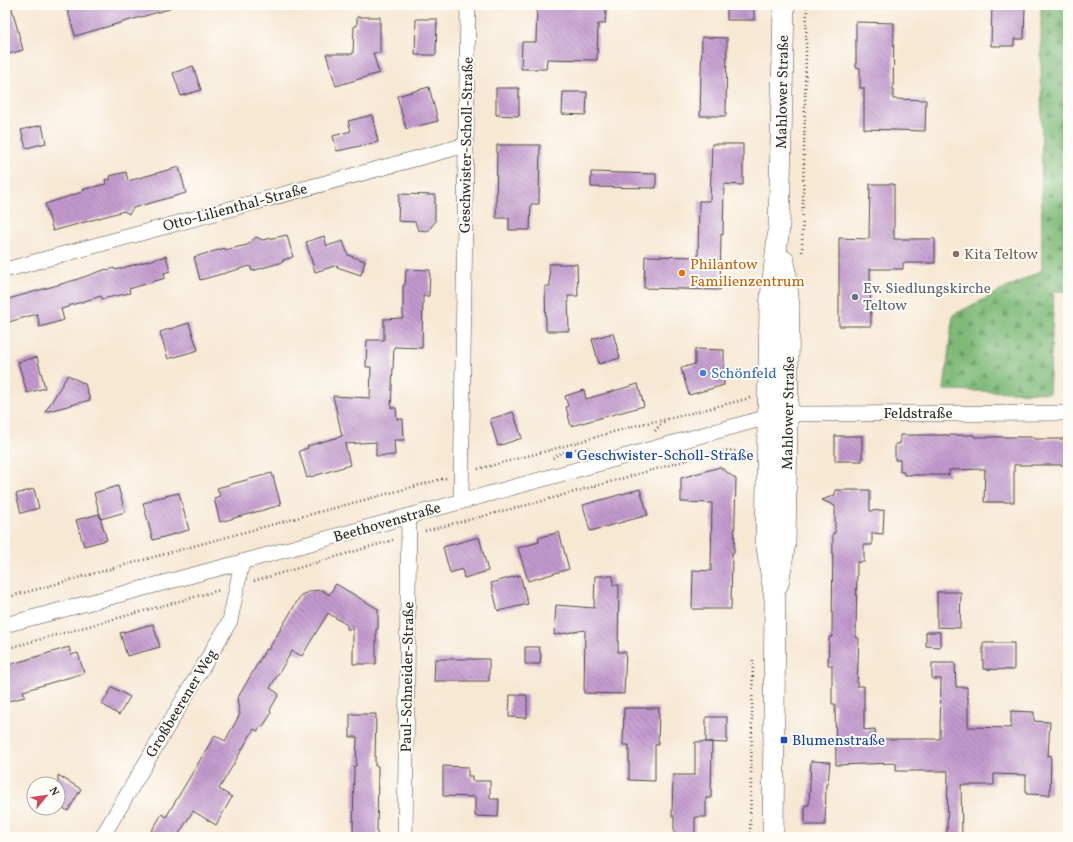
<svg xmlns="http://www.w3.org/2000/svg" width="1073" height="842" viewBox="0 0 1073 842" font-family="Vollkorn,serif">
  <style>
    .forest { fill: url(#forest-firs); stroke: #557252 }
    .building { fill: url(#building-back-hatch) }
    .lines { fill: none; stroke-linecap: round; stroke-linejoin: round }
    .street-casing { stroke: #4a4744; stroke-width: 16 }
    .secondary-casing { stroke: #4a4744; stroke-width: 22 }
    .path { stroke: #4a4744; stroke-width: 2.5; stroke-dasharray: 1 3; stroke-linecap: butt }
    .street { stroke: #fff; stroke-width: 15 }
    .secondary { stroke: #fff; stroke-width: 21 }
    .education-dot { fill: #8d6e63; stroke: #fdfcf7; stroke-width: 1.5 }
    .food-dot { fill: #e8710a; stroke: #fdfcf7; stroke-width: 1.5 }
    .worship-dot { fill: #6b7280; stroke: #fdfcf7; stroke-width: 1.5 }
    .shop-dot { fill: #3f7fe0; stroke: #fdfcf7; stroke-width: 1.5 }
    .transit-dot { fill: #1a4fb4; stroke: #fdfcf7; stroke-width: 1.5 }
    .labels { text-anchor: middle; stroke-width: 4; stroke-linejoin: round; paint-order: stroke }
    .street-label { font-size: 15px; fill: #2b2b2b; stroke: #fdfcf7 }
    .education-label { font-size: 15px; fill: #785e54; stroke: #fdfcf7; text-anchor: start }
    .food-label { font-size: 15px; fill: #c56008; stroke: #fdfcf7; text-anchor: start }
    .worship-label { font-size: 15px; fill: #5b616d; stroke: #fdfcf7; text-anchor: start }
    .shop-label { font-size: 15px; fill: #366cbe; stroke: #fdfcf7; text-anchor: start }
    .transit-label { font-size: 15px; fill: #164399; stroke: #fdfcf7; text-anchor: start }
  </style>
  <defs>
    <pattern id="forest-firs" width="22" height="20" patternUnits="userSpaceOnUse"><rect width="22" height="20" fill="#7fba79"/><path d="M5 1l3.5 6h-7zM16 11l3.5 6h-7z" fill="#689763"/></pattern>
    <pattern id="building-back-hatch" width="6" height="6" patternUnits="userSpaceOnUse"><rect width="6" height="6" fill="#c299ce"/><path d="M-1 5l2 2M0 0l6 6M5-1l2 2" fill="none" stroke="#9e7da7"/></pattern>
  </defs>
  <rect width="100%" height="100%" fill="#fdfcf7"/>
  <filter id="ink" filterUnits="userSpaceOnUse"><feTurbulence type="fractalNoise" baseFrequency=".025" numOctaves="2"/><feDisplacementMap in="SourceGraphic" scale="8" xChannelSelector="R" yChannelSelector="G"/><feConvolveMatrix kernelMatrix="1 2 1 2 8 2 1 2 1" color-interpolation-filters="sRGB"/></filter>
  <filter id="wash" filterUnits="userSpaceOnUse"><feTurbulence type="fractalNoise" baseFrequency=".012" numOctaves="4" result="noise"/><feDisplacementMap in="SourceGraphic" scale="16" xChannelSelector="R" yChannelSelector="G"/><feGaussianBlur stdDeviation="0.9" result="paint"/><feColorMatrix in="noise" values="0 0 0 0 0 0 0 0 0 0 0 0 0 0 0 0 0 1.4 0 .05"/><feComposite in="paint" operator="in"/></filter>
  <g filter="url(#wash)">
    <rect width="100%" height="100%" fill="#f7e8d4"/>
    <polygon class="forest" points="1041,5 1068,5 1068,291 1054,291 1049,393 944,390 953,315 1042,270"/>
    <g id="blocks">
      <g class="building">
        <polygon points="5,5 11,5 23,50 5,55"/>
        <polygon points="78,5 169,5 169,9 75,36 67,8"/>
        <polygon points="537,5 563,5 563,7 606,8 605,24 598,24 597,60 547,59 546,69 521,69 522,42 536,42"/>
        <rect x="727" y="5" width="27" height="15"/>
        <polygon points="992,5 1025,5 1024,39 1014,39 1014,46 991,46"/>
        <polygon points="357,17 380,17 380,53 373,53 379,73 336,86 326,54 353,54 354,26 357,26"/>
        <polygon points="416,19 437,19 436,55 415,55"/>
        <polygon points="856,22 894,23 893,99 926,100 925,131 864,129 864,88 860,88 860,68 856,67"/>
        <polygon points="702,37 727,38 726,116 700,116"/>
        <polygon points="193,66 201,90 181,96 173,73"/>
        <polygon points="429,87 438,121 406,129 397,96"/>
        <polygon points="496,88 519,88 519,116 496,115"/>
        <polygon points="563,92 587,92 586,115 562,114"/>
        <polygon points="372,115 378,142 337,151 333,136 351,131 348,121"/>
        <polygon points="42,125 46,143 26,148 21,130"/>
        <polygon points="712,144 743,144 743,185 724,184 723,235 721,234 720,290 644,288 645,256 698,257 699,201 710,201"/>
        <polygon points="497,145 540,145 539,204 531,204 530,230 509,230 509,218 496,218"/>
        <polygon points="179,167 186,193 133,208 129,214 124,211 53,231 45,204 82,192 81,190 106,184 105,180 111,179 110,176 126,172 128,181"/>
        <polygon points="591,172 656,174 656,188 591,187"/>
        <polygon points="870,184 894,184 894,239 935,239 935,263 903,263 903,269 870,269 871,326 839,326 839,238 869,239"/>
        <polygon points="399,194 435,195 435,222 428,231 418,230 415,222 398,221"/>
        <polygon points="287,235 293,257 283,260 283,262 252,271 250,266 200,280 194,257 225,248 225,250 247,245 256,237 263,240"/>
        <polygon points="324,236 327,246 343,241 348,255 365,261 361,275 337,267 338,265 315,272 306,242"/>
        <polygon points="166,256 170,271 164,273 165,278 129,289 130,293 102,299 101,296 68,306 68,307 61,309 64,320 40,327 37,314 5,323 5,300 75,280 107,269 108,270 114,268 115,270"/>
        <polygon points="549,264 577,264 578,296 568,296 569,331 546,331 545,286 550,286"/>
        <polygon points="406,269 430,270 429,296 423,296 422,348 394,347 391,408 396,408 397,419 403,419 404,440 394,440 395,455 376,456 376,442 345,444 350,465 307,478 299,451 308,448 307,446 342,436 333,396 370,398 371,367 366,367 367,340 384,340 384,319 403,318 403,285 405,285"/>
        <polygon points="189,323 198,350 168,359 160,332"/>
        <polygon points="613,333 620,358 599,364 592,339"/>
        <polygon points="695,349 724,350 724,385 689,395 681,368 695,364"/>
        <polygon points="37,357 45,388 27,393 18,362"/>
        <polygon points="68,375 85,384 90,400 45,412"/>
        <polygon points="638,384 644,406 571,426 566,407 568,406 565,396 584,390 586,399"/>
        <polygon points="513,412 522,438 498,446 490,419"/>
        <polygon points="900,435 974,435 974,437 1034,437 1034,439 1068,439 1068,465 1014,465 1014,502 984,502 985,469 949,470 949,475 904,475 904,472 900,472 900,460 895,460 895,444 900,444"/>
        <rect x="835" y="436" width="27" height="25"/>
        <polygon points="720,467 736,479 734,553 732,553 731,609 692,609 693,570 711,571 712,503 681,502 681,478"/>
        <polygon points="272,473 281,505 220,522 214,498 220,496 217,488"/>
        <polygon points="118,486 125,512 101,519 94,493"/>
        <polygon points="34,489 39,508 21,513 16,494"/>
        <polygon points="640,489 648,515 590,531 583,505"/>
        <polygon points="835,490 870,490 870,511 884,510 883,534 872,533 872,545 864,545 864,562 857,562 856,638 859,638 857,686 864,686 864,730 875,729 876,739 940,739 941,679 932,679 932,663 955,663 956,687 967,687 967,697 968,697 968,727 1011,728 1011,711 1034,712 1034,721 1050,722 1048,756 1051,755 1050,795 1026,794 1026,775 994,774 994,785 961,785 962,837 947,837 948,771 896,771 896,763 836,765 835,704 832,704 832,665 828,665 829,637 832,637 833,533 835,533 835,506 822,500 835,495"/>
        <polygon points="179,493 189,530 153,540 143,503 151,501 152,499"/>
        <polygon points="99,514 107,540 84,546 76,520"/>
        <polygon points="559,532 569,569 528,581 518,548 539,542 538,538"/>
        <polygon points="479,537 488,571 464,578 462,569 450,573 443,547"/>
        <polygon points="520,575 528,604 498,611 491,583"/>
        <polygon points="595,576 613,576 613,585 619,585 618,652 626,652 624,694 584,693 585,630 554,635 556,605 594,608"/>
        <polygon points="336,584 378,609 378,629 376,629 376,664 353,664 353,629 347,629 347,625 328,613 302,656 292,651 270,688 279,694 270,710 271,714 263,726 260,727 257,731 254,729 219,789 232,797 216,825 193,811 177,837 148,837 162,814 166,817 215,735 225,741 240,714 237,699 266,649 268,650 301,595 311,591 322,590 329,595"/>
        <polygon points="937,592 961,592 960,628 937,627"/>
        <polygon points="153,624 160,647 127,656 120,633"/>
        <polygon points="926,632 940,632 940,647 926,646"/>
        <polygon points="983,643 1014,643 1014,670 983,669"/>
        <polygon points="69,647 71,655 78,653 84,673 23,691 25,697 5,702 5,666"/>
        <polygon points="525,647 539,647 541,655 540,664 525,664"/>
        <polygon points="435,659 489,659 489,681 434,681"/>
        <polygon points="112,687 130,697 119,715 102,704"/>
        <polygon points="510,695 527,695 527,718 509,717"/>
        <polygon points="624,708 659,708 658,745 655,745 655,781 629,780 629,745 623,745"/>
        <polygon points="350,714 376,714 375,758 375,766 378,766 377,837 353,837 354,766 356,766 357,737 350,737"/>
        <polygon points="706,717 727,717 727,743 706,742"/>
        <polygon points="695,742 712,742 711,798 706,798 706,817 695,817 695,837 674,837 674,816 672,816 673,775 695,775"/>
        <polygon points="811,761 830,762 828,784 826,784 825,825 805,825 805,805 809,805"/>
        <polygon points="443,766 468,767 468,776 472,776 472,781 490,781 490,799 499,799 498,817 475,816 475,797 443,796"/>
        <polygon points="58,775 81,789 68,811 58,805"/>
      </g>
    </g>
  </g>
  <g filter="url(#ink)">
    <use href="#blocks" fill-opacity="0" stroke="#4a4744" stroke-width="1"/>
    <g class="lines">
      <g class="street-casing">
        <g id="street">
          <polyline points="5,270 466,145"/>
          <polyline points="461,501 468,5"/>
          <polyline points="5,625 242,562 768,417 788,414 1068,413"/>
          <polyline points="102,837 230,621 242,562"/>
          <polyline points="405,837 409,516"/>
        </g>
      </g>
      <g class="secondary-casing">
        <g id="secondary">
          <polyline points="778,584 785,543 786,484 789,306 784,261"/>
          <polyline points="773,837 775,599 766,541 770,306 779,227 784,5"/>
        </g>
      </g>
      <g class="path">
        <polyline points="802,252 807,5"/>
        <polyline points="655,431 660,425 666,421"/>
        <path d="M553,458C562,451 576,448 588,448"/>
        <polyline points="478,469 554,449 641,424 668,419 750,398"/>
        <polyline points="425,531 542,501 716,452 729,450 749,453"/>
        <polyline points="254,581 393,540"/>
        <polyline points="5,598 241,533 446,478"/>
        <polyline points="5,649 220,590"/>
        <polyline points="750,837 753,657"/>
      </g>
      <use href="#street" class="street"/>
      <use href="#secondary" class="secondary"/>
    </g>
  </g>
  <circle class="education-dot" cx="956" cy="254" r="4"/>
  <circle class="food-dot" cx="682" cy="273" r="4"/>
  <circle class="worship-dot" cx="855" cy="297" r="4"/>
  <circle class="shop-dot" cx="703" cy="373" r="4"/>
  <g class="transit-dot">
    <rect x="565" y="451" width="8" height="8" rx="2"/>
    <rect x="780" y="736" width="8" height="8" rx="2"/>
  </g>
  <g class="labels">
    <g class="street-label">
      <text transform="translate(782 92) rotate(-89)" y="5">Mahlower Straße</text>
      <text transform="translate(466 145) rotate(-89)" y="5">Geschwister-Scholl-Straße</text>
      <text transform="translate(235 207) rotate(-15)" y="5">Otto-Lilienthal-Straße</text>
      <text transform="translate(788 413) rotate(-89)" y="5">Mahlower Straße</text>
      <text x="918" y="418">Feldstraße</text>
      <text transform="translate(387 522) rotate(-16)" y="5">Beethovenstraße</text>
      <text transform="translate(407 677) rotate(-89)" y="5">Paul-Schneider-Straße</text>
      <text transform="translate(181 703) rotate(-59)" y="5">Großbeerener Weg</text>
    </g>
    <g class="education-label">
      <text x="964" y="259">Kita Teltow</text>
    </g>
    <g class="food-label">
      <text x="690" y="269">Philantow<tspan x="690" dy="17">Familienzentrum</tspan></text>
    </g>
    <g class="worship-label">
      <text x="863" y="293">Ev. Siedlungskirche<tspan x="863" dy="17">Teltow</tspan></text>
    </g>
    <g class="shop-label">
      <text x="711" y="378">Schönfeld</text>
    </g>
    <g class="transit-label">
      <text x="577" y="460">Geschwister-Scholl-Straße</text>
      <text x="792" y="745">Blumenstraße</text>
    </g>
  </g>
  <rect width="1073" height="842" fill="none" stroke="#fdfcf7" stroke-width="20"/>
  <g transform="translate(46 796) rotate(61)"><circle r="19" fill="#fdfcf7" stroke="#a9a8a5"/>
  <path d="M0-3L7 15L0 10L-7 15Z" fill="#d1495b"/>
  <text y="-6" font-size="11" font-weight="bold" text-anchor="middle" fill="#2b2b2b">N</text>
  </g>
</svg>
